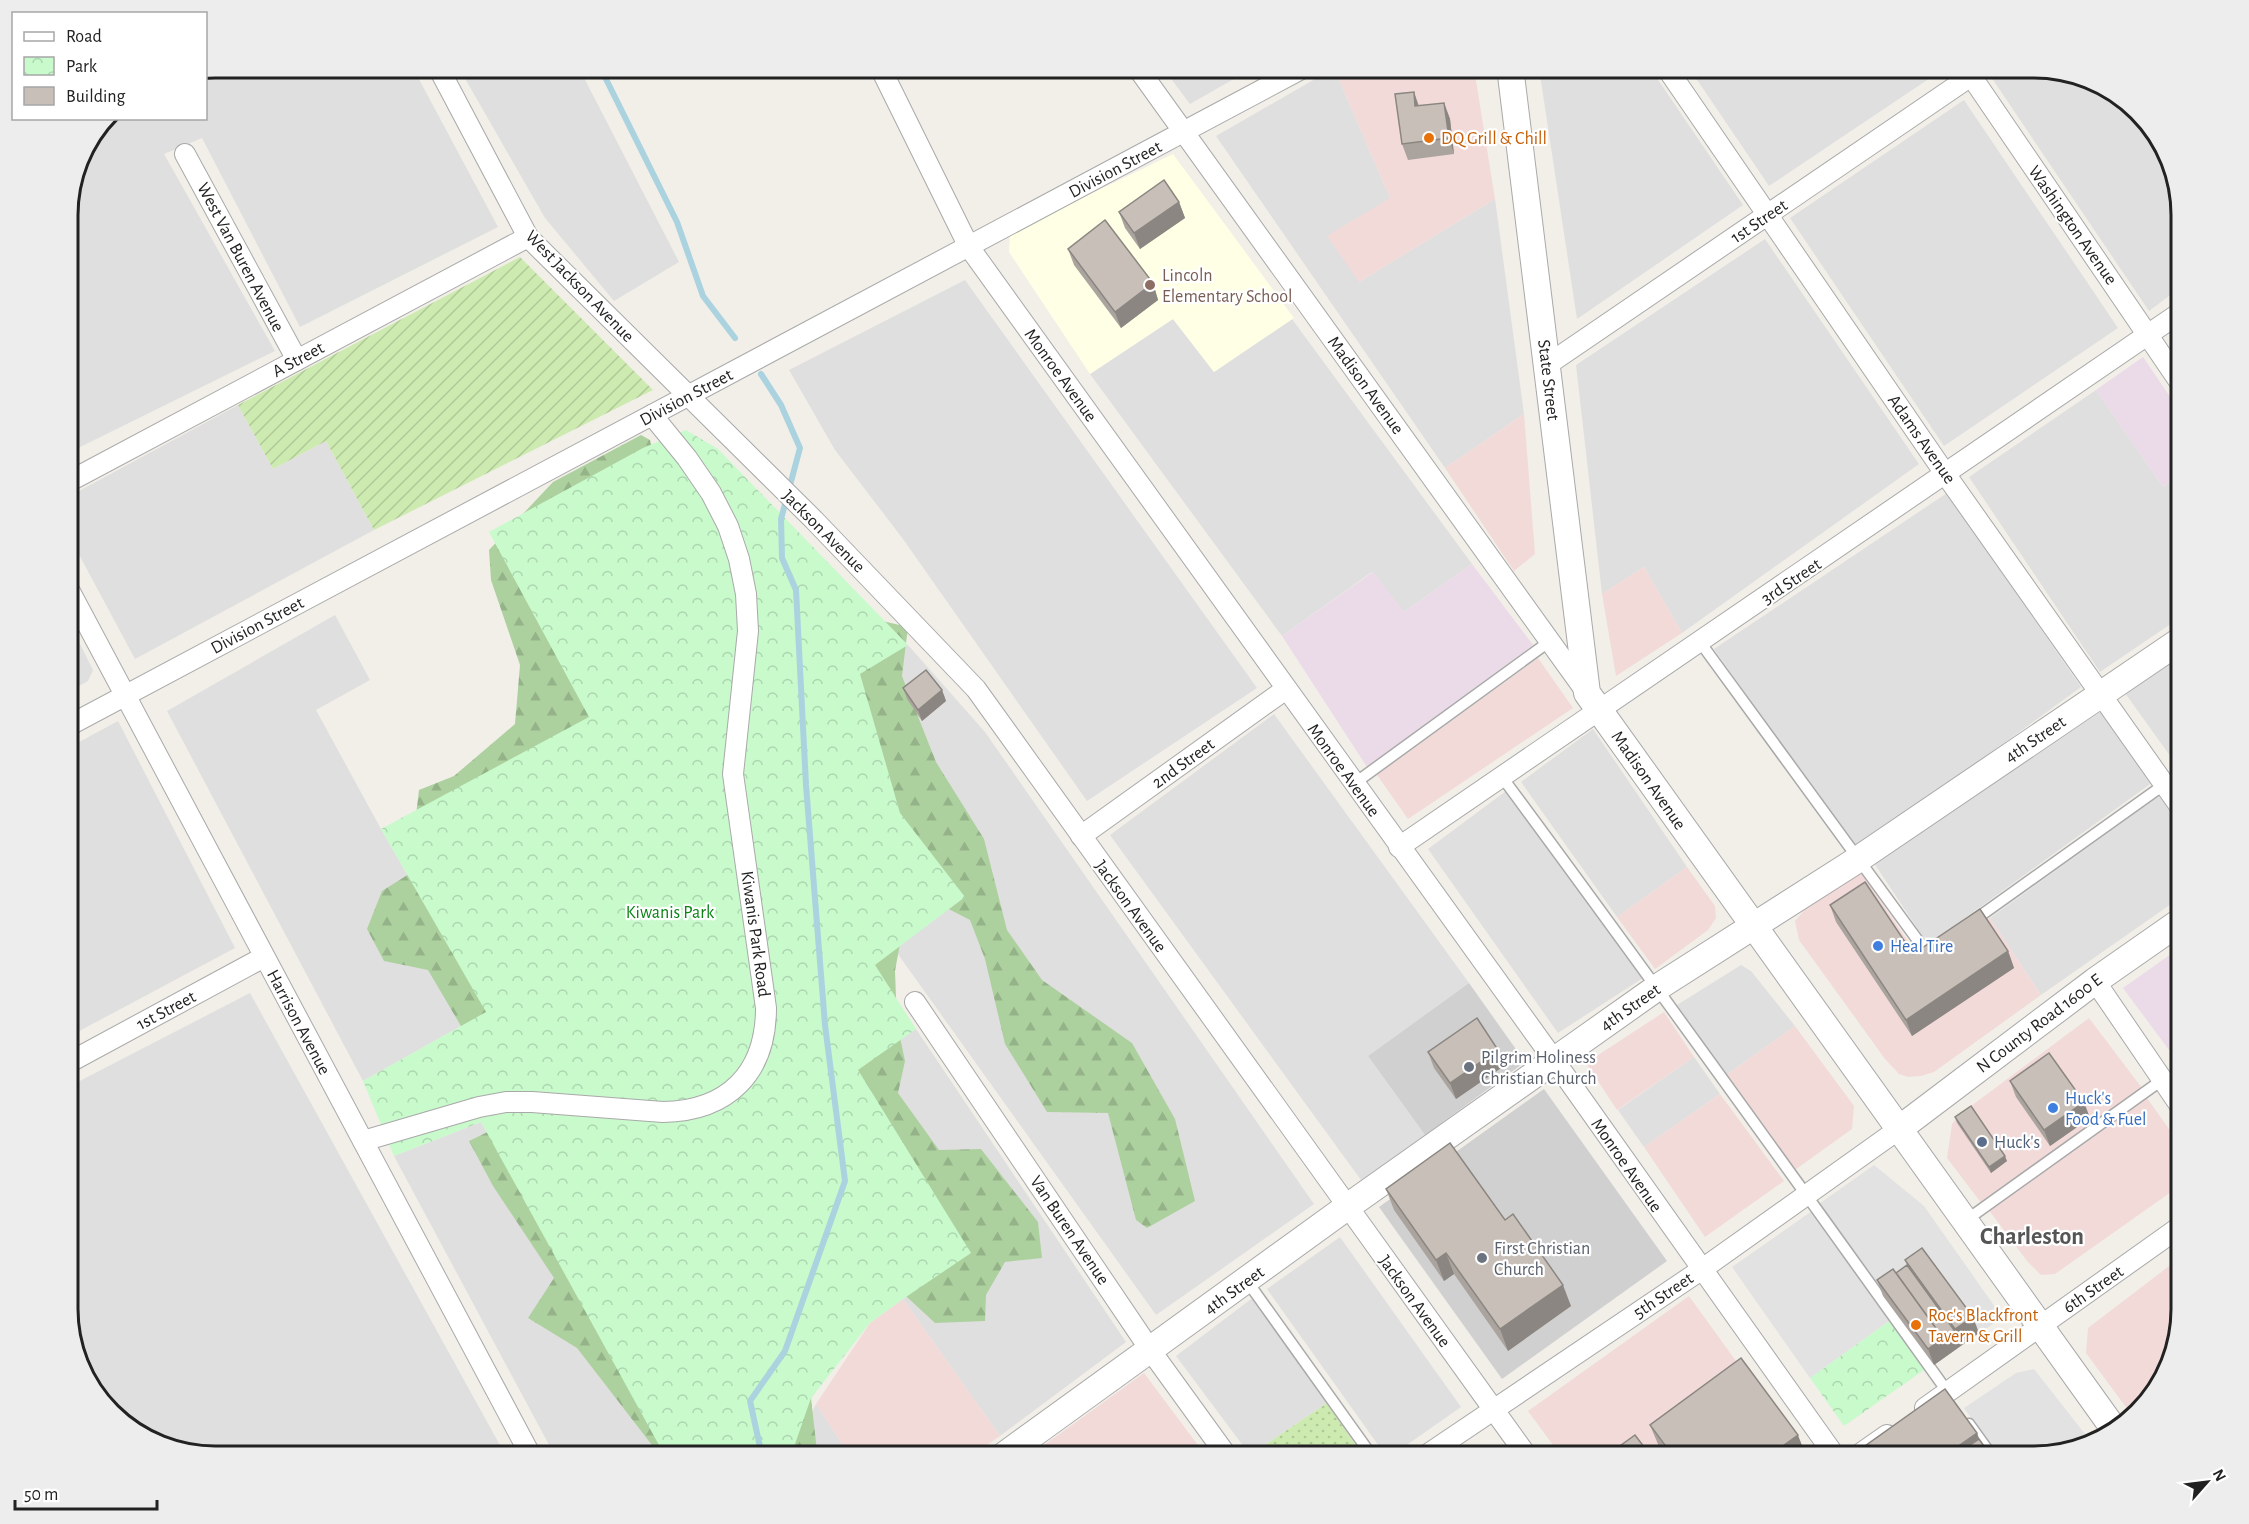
<svg xmlns="http://www.w3.org/2000/svg" width="2249" height="1524" viewBox="0 0 2249 1524" font-family="'Alegreya Sans',sans-serif">
  <style>
    .residential { fill: #e0dfdf }
    .commercial { fill: #f2dad9 }
    .industrial { fill: #ebdbe8 }
    .education { fill: #ffffe5 }
    .religious { fill: #d0d0d0 }
    .grass { fill: url(#grass-dots) }
    .forest { fill: url(#forest-firs) }
    .park { fill: url(#park-crowns) }
    .garden { fill: url(#garden-furrows) }
    .parking { fill: #e2e2e2 }
    .lines { fill: none; stroke-linecap: round; stroke-linejoin: round }
    .stream { stroke: #aad3df; stroke-width: 6 }
    .service-casing { stroke: #a9a9a9; stroke-width: 13 }
    .minor-casing { stroke: #a9a9a9; stroke-width: 22 }
    .tertiary-casing { stroke: #a9a9a9; stroke-width: 28 }
    .service { stroke: #fff; stroke-width: 10 }
    .minor { stroke: #fff; stroke-width: 20 }
    .tertiary { stroke: #fff; stroke-width: 26 }
    .wall { fill: #aba49e }
    .shaded-wall { fill: #8b8681 }
    .building { fill: #c7bfb8; stroke: #8b8681; stroke-width: 1.5 }
    .food-dot { fill: #e8710a; stroke: #fff; stroke-width: 2 }
    .education-dot { fill: #8d6e63; stroke: #fff; stroke-width: 2 }
    .shop-dot { fill: #3f7fe0; stroke: #fff; stroke-width: 2 }
    .worship-dot { fill: #6b7280; stroke: #fff; stroke-width: 2 }
    .service-dot { fill: #5c6f8a; stroke: #fff; stroke-width: 2 }
    .labels { text-anchor: middle; stroke-width: 4.5; stroke-linejoin: round; paint-order: stroke }
    .food-label { font-size: 18px; fill: #c56008; stroke: #fff; text-anchor: start }
    .street-label { font-size: 18px; fill: #222; stroke: #fff }
    .education-label { font-size: 18px; fill: #785e54; stroke: #fff; text-anchor: start }
    .park-label { font-size: 18px; fill: #0c8416; stroke: #fff }
    .shop-label { font-size: 18px; fill: #366cbe; stroke: #fff; text-anchor: start }
    .worship-label { font-size: 18px; fill: #5b616d; stroke: #fff; text-anchor: start }
    .service-label { font-size: 18px; fill: #4e5e75; stroke: #fff; text-anchor: start }
    .district-label { font-size: 24px; font-weight: bold; fill: #555; stroke: #fff }
    .rim { fill: none; stroke: #222; stroke-width: 3 }
  </style>
  <defs>
    <pattern id="grass-dots" width="8" height="8" patternUnits="userSpaceOnUse" patternTransform="scale(1.5)"><rect width="8" height="8" fill="#cdebb0"/><path d="M2 2h.1M6 6h.1" fill="none" stroke="#b0c997" stroke-width="1.8" stroke-linecap="round"/></pattern>
    <pattern id="forest-firs" width="22" height="20" patternUnits="userSpaceOnUse" patternTransform="scale(1.5)"><rect width="22" height="20" fill="#add19e"/><path d="M5 1l3.5 6h-7zM16 11l3.5 6h-7z" fill="#95b388"/></pattern>
    <pattern id="park-crowns" width="20" height="18" patternUnits="userSpaceOnUse" patternTransform="scale(1.5)"><rect width="20" height="18" fill="#c8facc"/><path d="M2 6a3 3 0 1 1 6 0M12 15a3 3 0 1 1 6 0" fill="none" stroke="#acd6af"/></pattern>
    <pattern id="garden-furrows" width="10" height="10" patternUnits="userSpaceOnUse" patternTransform="scale(1.5)"><rect width="10" height="10" fill="#cdebb0"/><path d="M-1 1l2-2M0 10L10 0M9 11l2-2" fill="none" stroke="#b0c997"/></pattern>
  </defs>
  <rect width="100%" height="100%" fill="#f2efe9"/>
  <g class="residential">
    <polygon points="215,68 413,68 498,227 300,327 202,138 164,154 275,351 68,453 68,206 79,158 105,119 206,118 206,69"/>
    <polygon points="459,68 579,68 679,262 614,301 545,218"/>
    <polygon points="1163,68 1253,68 1190,104"/>
    <polygon points="1334,68 1390,198 1359,282 1495,199 1524,414 1445,468 1216,136"/>
    <polygon points="1539,68 1650,68 1743,205 1577,319"/>
    <polygon points="1689,68 1945,68 1769,186"/>
    <polygon points="1985,68 2034,68 2116,93 2166,149 2181,214 2181,287 2149,311"/>
    <polygon points="1964,100 2118,328 1944,446 1790,218"/>
    <polygon points="1765,239 1919,464 1682,633 1644,567 1602,594 1576,365"/>
    <polygon points="965,280 1257,688 1087,801 903,539 835,450 789,370"/>
    <polygon points="1173,319 1214,372 1292,319 1472,564 1404,612 1372,572 1282,636 1090,374"/>
    <polygon points="2096,390 2163,487 2181,475 2181,617 2100,672 1969,477"/>
    <polygon points="238,405 273,469 326,441 374,530 135,659 68,534 68,497"/>
    <polygon points="1947,493 2081,687 1856,851 1714,649"/>
    <polygon points="335,615 370,680 316,710 381,829 486,1012 363,1081 167,711"/>
    <polygon points="68,620 93,670 88,681 68,692"/>
    <polygon points="908,645 985,732 1314,1204 1156,1315 895,950 860,673"/>
    <polygon points="2181,653 2181,771 2125,693"/>
    <polygon points="2102,711 2153,782 1936,939 1923,937 1874,863"/>
    <polygon points="1274,714 1469,983 1368,1056 1425,1135 1361,1180 1110,835"/>
    <polygon points="118,721 235,948 68,1037 68,748"/>
    <polygon points="1593,729 1687,867 1617,917 1521,782"/>
    <polygon points="1506,791 1643,978 1558,1033 1428,849"/>
    <polygon points="2162,794 2181,824 2181,897 2041,995 1990,918"/>
    <polygon points="1741,965 1751,971 1795,1026 1725,1076 1677,1005"/>
    <polygon points="250,993 506,1456 215,1456 133,1431 87,1383 68,1318 68,1087"/>
    <polygon points="916,1029 1126,1342 1000,1436 903,1299 971,1253 858,1069"/>
    <polygon points="1694,1057 1720,1094 1644,1147 1618,1110"/>
    <polygon points="481,1122 665,1456 555,1456 394,1156"/>
    <polygon points="1340,1237 1461,1407 1391,1456 1386,1456 1267,1289"/>
    <polygon points="1255,1296 1327,1403 1250,1455 1176,1356"/>
    <polygon points="816,1404 850,1456 799,1456 794,1447"/>
  </g>
  <g class="commercial">
    <polygon points="1334,68 1474,68 1495,199 1359,282 1327,236 1390,198"/>
    <polygon points="1524,414 1535,554 1514,571 1445,468"/>
    <polygon points="1644,567 1682,633 1616,676 1602,594"/>
    <polygon points="1538,658 1573,708 1408,819 1377,775"/>
    <polygon points="1687,867 1715,906 1716,918 1708,930 1655,969 1617,917"/>
    <polygon points="1860,871 1923,963 1990,918 2041,995 1934,1072 1921,1076 1908,1077 1899,1074 1885,1059 1799,940 1795,921 1806,908"/>
    <polygon points="1664,1012 1694,1057 1617,1110 1586,1063"/>
    <polygon points="2089,1018 2142,1088 1982,1204 1947,1158 1952,1124 1959,1115"/>
    <polygon points="1795,1026 1854,1106 1852,1129 1792,1172 1725,1076"/>
    <polygon points="1720,1094 1784,1181 1705,1237 1644,1147"/>
    <polygon points="2147,1098 2181,1146 2181,1185 2055,1274 2041,1275 2027,1261 1988,1209"/>
    <polygon points="2181,1257 2181,1310 2156,1391 2131,1414 2086,1353 2088,1328"/>
    <polygon points="1689,1296 1749,1379 1798,1456 1561,1456 1528,1411"/>
    <polygon points="903,1299 1000,1436 971,1456 850,1456 816,1404 870,1323"/>
    <polygon points="1144,1373 1206,1456 1029,1456"/>
  </g>
  <g class="industrial">
    <polygon points="2143,357 2181,413 2181,475 2163,487 2096,390"/>
    <polygon points="1472,564 1533,645 1367,767 1282,636 1373,572 1404,612"/>
    <polygon points="2181,947 2181,1066 2123,988"/>
  </g>
  <polygon class="education" points="1173,154 1294,318 1214,372 1173,319 1090,374 1009,252 1010,233"/>
  <g class="religious">
    <polygon points="1469,983 1525,1062 1425,1135 1368,1056"/>
    <polygon points="1544,1089 1667,1261 1502,1379 1379,1207"/>
  </g>
  <polygon class="grass" points="1327,1403 1363,1456 1250,1455"/>
  <g class="forest">
    <polygon points="641,435 650,440 654,459 644,684 517,1007 468,1038 428,970 384,961 367,929 382,891 409,874 419,790 454,776 515,724 520,665 491,580 489,550 553,482"/>
    <polygon points="874,619 908,627 902,676 936,762 984,839 1007,930 1042,980 1132,1043 1175,1119 1195,1201 1147,1228 1136,1220 1108,1113 1047,1112 1005,1044 985,959 970,920 937,903 903,927 895,971 897,1023 905,1061 898,1093 939,1150 981,1149 1038,1222 1042,1258 1005,1262 986,1295 985,1321 935,1323 895,1286 862,1327 811,1398 817,1451 820,1456 754,1456 775,953"/>
    <polygon points="502,1125 719,1456 655,1456 655,1449 577,1348 528,1318 554,1278 493,1186 469,1141"/>
  </g>
  <g class="park">
    <polygon points="686,430 718,449 908,645 860,674 900,813 965,897 875,965 916,1029 858,1070 971,1253 903,1299 870,1323 811,1398 794,1447 799,1456 665,1456 481,1122 394,1156 363,1081 486,1012 381,829 589,717 489,532 643,448"/>
    <polygon points="1889,1321 1924,1370 1844,1426 1810,1378"/>
  </g>
  <polygon class="garden" points="520,257 653,390 374,530 326,441 273,469 238,405"/>
  <g class="parking">
    <polygon points="1874,1165 1924,1206 1995,1307 1993,1324 1979,1333 1883,1296 1819,1204"/>
    <polygon points="1812,1211 1889,1321 1810,1378 1732,1267"/>
    <polygon points="2034,1369 2092,1443 2035,1456 1999,1456 1964,1408 2016,1373"/>
  </g>
  <g class="lines">
    <g class="stream">
      <polyline points="600,67 677,222 703,296 735,338"/>
      <polyline points="761,374 781,405 800,448 781,519 782,558 796,590 806,785 825,1025 845,1181 785,1351 750,1401 762,1456"/>
    </g>
    <g class="service-casing">
      <g id="service">
        <polyline points="1700,642 1927,953 1931,951"/>
        <path d="M1502,777C1653,981 1801,1187 1949,1394"/>
        <polyline points="1355,783 1550,641"/>
        <polyline points="1973,921 2165,784"/>
        <polyline points="1965,1221 2162,1080"/>
        <polyline points="1247,1281 1372,1456"/>
        <polyline points="1969,1424 1992,1456"/>
      </g>
    </g>
    <g class="minor-casing">
      <g id="minor">
        <polyline points="438,67 528,237 814,520 976,689 1527,1456"/>
        <polyline points="880,67 969,247 1554,1060 1835,1456"/>
        <polyline points="1137,67 1587,693"/>
        <polyline points="1666,67 1946,475 2181,808"/>
        <polyline points="1965,67 2181,384"/>
        <polyline points="185,154 297,360"/>
        <polyline points="1547,365 1971,76"/>
        <polyline points="68,482 528,237"/>
        <polyline points="68,588 531,1456"/>
        <polyline points="68,726 1305,67"/>
        <polyline points="1081,836 1286,689"/>
        <polyline points="1399,847 2181,312"/>
        <polyline points="2095,981 2181,1107"/>
        <polyline points="915,1002 1151,1351 1227,1456"/>
        <polyline points="68,1063 264,957"/>
        <path d="M363,1141L479,1107L506,1102H532L663,1112C728,1111 766,1073 766,1008L733,774L748,631L746,594L739,559L728,526L711,493L687,458L652,415"/>
        <polyline points="1925,1408 2181,1226"/>
        <polyline points="1425,1456 1701,1270 1899,1129"/>
        <polyline points="1857,1456 1887,1435"/>
      </g>
    </g>
    <g class="tertiary-casing">
      <g id="tertiary">
        <polyline points="1510,67 1587,693 2114,1429"/>
        <polyline points="1899,1129 2095,981 2181,921"/>
        <polyline points="1003,1456 1347,1207 1658,987 1857,860 2181,640"/>
      </g>
    </g>
    <use href="#service" class="service"/>
    <use href="#minor" class="minor"/>
    <use href="#tertiary" class="tertiary"/>
  </g>
  <g class="wall">
    <polygon points="1414,92 1419,106 1444,103 1450,119 1454,154 1408,160 1402,144"/>
    <polygon points="1179,202 1185,218 1140,249 1125,228 1119,212"/>
    <polygon points="1068,249 1153,283 1158,300 1121,328 1074,265"/>
    <polygon points="903,688 942,690 946,701 922,721 907,699"/>
    <polygon points="1830,905 1913,954 2008,951 2014,968 1912,1036 1836,922"/>
    <polygon points="1428,1052 1504,1066 1456,1099 1434,1068"/>
    <polygon points="2010,1081 2090,1118 2050,1146 2016,1097"/>
    <polygon points="1955,1117 2007,1161 1991,1173 1957,1123"/>
    <polygon points="1386,1189 1505,1220 1571,1306 1508,1351 1454,1274 1444,1281 1394,1210"/>
    <polygon points="1905,1260 1979,1333 1934,1365 1883,1296 1877,1280 1896,1273 1907,1265"/>
    <polygon points="1650,1425 1806,1456 1606,1456 1651,1456 1660,1449"/>
    <polygon points="1977,1433 1979,1439 1991,1456 1869,1456 1865,1446"/>
  </g>
  <g class="shaded-wall">
    <polygon points="1414,92 1419,108 1415,106"/>
    <polygon points="1444,103 1450,119 1454,154 1449,138"/>
    <polygon points="1179,202 1185,218 1140,249 1134,233"/>
    <polygon points="1153,283 1158,300 1121,328 1115,312"/>
    <polygon points="942,690 946,701 922,721 918,710"/>
    <polygon points="2008,951 2014,968 1912,1036 1906,1020"/>
    <polygon points="1498,1050 1504,1066 1456,1099 1450,1083"/>
    <polygon points="2084,1102 2090,1118 2050,1146 2044,1130"/>
    <polygon points="2005,1156 2007,1161 1991,1173 1989,1167"/>
    <polygon points="1446,1253 1454,1274 1444,1281 1436,1260"/>
    <polygon points="1563,1285 1571,1306 1508,1351 1500,1329"/>
    <polygon points="1973,1317 1979,1333 1934,1365 1928,1349 1943,1338 1957,1334 1955,1329"/>
    <polygon points="1977,1433 1985,1455 1982,1456 1944,1456"/>
    <polygon points="1798,1435 1806,1456 1769,1456"/>
  </g>
  <g class="building">
    <polygon points="1414,92 1415,106 1444,103 1449,138 1402,144 1395,94"/>
    <polygon points="1164,180 1179,202 1134,233 1119,212"/>
    <polygon points="1105,220 1153,283 1115,312 1068,249"/>
    <polygon points="926,670 942,690 918,710 903,688"/>
    <polygon points="1865,882 1913,954 1980,909 2008,951 1906,1020 1830,905"/>
    <polygon points="1477,1018 1498,1050 1450,1083 1428,1052"/>
    <polygon points="2049,1053 2084,1102 2044,1130 2010,1081"/>
    <polygon points="1971,1106 2005,1156 1989,1167 1955,1117"/>
    <polygon points="1450,1143 1505,1220 1513,1214 1563,1285 1500,1329 1446,1253 1436,1260 1386,1189"/>
    <polygon points="1922,1248 1973,1317 1955,1329 1905,1260"/>
    <polygon points="1907,1265 1957,1334 1945,1343 1943,1338 1896,1273"/>
    <polygon points="1893,1269 1943,1338 1928,1349 1877,1280"/>
    <polygon points="1741,1358 1798,1435 1769,1456 1606,1456 1635,1435 1651,1456 1665,1445 1650,1425"/>
    <polygon points="1945,1389 1977,1433 1944,1456 1873,1456 1865,1446"/>
    <polygon points="1979,1439 1991,1456 1953,1456"/>
  </g>
  <g class="food-dot">
    <circle cx="1429" cy="138" r="6"/>
    <circle cx="1916" cy="1325" r="6"/>
  </g>
  <circle class="education-dot" cx="1150" cy="285" r="6"/>
  <g class="shop-dot">
    <circle cx="1878" cy="946" r="6"/>
    <circle cx="2053" cy="1108" r="6"/>
  </g>
  <g class="worship-dot">
    <circle cx="1469" cy="1067" r="6"/>
    <circle cx="1482" cy="1258" r="6"/>
  </g>
  <circle class="service-dot" cx="1982" cy="1142" r="6"/>
  <g class="labels">
    <g class="food-label">
      <text x="1441" y="144">DQ Grill &amp; Chill</text>
      <text x="1928" y="1321">Roc's Blackfront<tspan x="1928" dy="21">Tavern &amp; Grill</tspan></text>
    </g>
    <g class="street-label">
      <text transform="translate(1115 169) rotate(-28)" y="6">Division Street</text>
      <text transform="translate(1759 221) rotate(-34)" y="6">1st Street</text>
      <text transform="translate(2073 225) rotate(55)" y="6">Washington Avenue</text>
      <text transform="translate(241 257) rotate(62)" y="6">West Van Buren Avenue</text>
      <text transform="translate(580 286) rotate(46)" y="6">West Jackson Avenue</text>
      <text transform="translate(298 359) rotate(-28)" y="6">A Street</text>
      <text transform="translate(1061 375) rotate(54)" y="6">Monroe Avenue</text>
      <text transform="translate(1549 380) rotate(83)" y="6">State Street</text>
      <text transform="translate(1366 385) rotate(54)" y="6">Madison Avenue</text>
      <text transform="translate(686 397) rotate(-28)" y="6">Division Street</text>
      <text transform="translate(1922 439) rotate(55)" y="6">Adams Avenue</text>
      <text transform="translate(824 531) rotate(45)" y="6">Jackson Avenue</text>
      <text transform="translate(1791 581) rotate(-34)" y="6">3rd Street</text>
      <text transform="translate(257 625) rotate(-28)" y="6">Division Street</text>
      <text transform="translate(2035 739) rotate(-34)" y="6">4th Street</text>
      <text transform="translate(1183 763) rotate(-36)" y="6">2nd Street</text>
      <text transform="translate(1344 770) rotate(54)" y="6">Monroe Avenue</text>
      <text transform="translate(1649 780) rotate(55)" y="6">Madison Avenue</text>
      <text transform="translate(1131 906) rotate(54)" y="6">Jackson Avenue</text>
      <text transform="translate(756 934) rotate(82)" y="6">Kiwanis Park Road</text>
      <text transform="translate(1630 1007) rotate(-35)" y="6">4th Street</text>
      <text transform="translate(166 1010) rotate(-28)" y="6">1st Street</text>
      <text transform="translate(299 1022) rotate(62)" y="6">Harrison Avenue</text>
      <text transform="translate(2039 1023) rotate(-37)" y="6">N County Road 1600 E</text>
      <text transform="translate(1627 1165) rotate(55)" y="6">Monroe Avenue</text>
      <text transform="translate(1070 1230) rotate(56)" y="6">Van Buren Avenue</text>
      <text transform="translate(2093 1289) rotate(-35)" y="6">6th Street</text>
      <text transform="translate(1234 1290) rotate(-36)" y="6">4th Street</text>
      <text transform="translate(1663 1295) rotate(-34)" y="6">5th Street</text>
      <text transform="translate(1415 1301) rotate(54)" y="6">Jackson Avenue</text>
    </g>
    <g class="education-label">
      <text x="1162" y="281">Lincoln<tspan x="1162" dy="21">Elementary School</tspan></text>
    </g>
    <g class="park-label">
      <text x="670" y="918">Kiwanis Park</text>
    </g>
    <g class="shop-label">
      <text x="1890" y="952">Heal Tire</text>
      <text x="2065" y="1104">Huck's<tspan x="2065" dy="21">Food &amp; Fuel</tspan></text>
    </g>
    <g class="worship-label">
      <text x="1481" y="1063">Pilgrim Holiness<tspan x="1481" dy="21">Christian Church</tspan></text>
      <text x="1494" y="1254">First Christian<tspan x="1494" dy="21">Church</tspan></text>
    </g>
    <g class="service-label">
      <text x="1994" y="1148">Huck's</text>
    </g>
    <g class="district-label">
      <text x="2032" y="1244">Charleston</text>
    </g>
  </g>
  <path d="M0 0H2249V1524H0ZM215 78H2034A137 137 0 0 1 2171 215V1309A137 137 0 0 1 2034 1446H215A137 137 0 0 1 78 1309V215A137 137 0 0 1 215 78Z" fill="#ededed" fill-rule="evenodd"/>
  <path class="rim" d="M215 78H2034A137 137 0 0 1 2171 215V1309A137 137 0 0 1 2034 1446H215A137 137 0 0 1 78 1309V215A137 137 0 0 1 215 78Z"/>
  <rect x="12" y="12" width="195" height="108" fill="#ffffff" stroke="#a7a7a7" stroke-width="1.5"/>
  <rect x="24" y="32" width="30" height="9" fill="#ffffff" stroke="#a7a7a7" stroke-width="1.5"/>
  <text x="66" y="42" font-size="18" fill="#222222">Road</text>
  <rect x="24" y="57" width="30" height="18" fill="url(#park-crowns)" stroke="#a7a7a7" stroke-width="1.5"/>
  <text x="66" y="72" font-size="18" fill="#222222">Park</text>
  <rect x="24" y="87" width="30" height="18" fill="#c7bfb8" stroke="#a7a7a7" stroke-width="1.5"/>
  <text x="66" y="102" font-size="18" fill="#222222">Building</text>
  <g transform="translate(2207 1482) rotate(62)" stroke="#ffffff" stroke-width="4.5" paint-order="stroke">
  <path d="M0-4.5L10 22L0 15L-10 22Z" fill="#222222"/>
  <text y="-9" font-size="16" font-weight="bold" text-anchor="middle" fill="#222222">N</text>
  </g>
  <path d="M15 1500v9h142v-9" fill="none" stroke="#222222" stroke-width="3"/>
  <text x="24" y="1500" font-size="18" fill="#222222" stroke="#ffffff" stroke-width="4.5" paint-order="stroke">50 m</text>
</svg>
